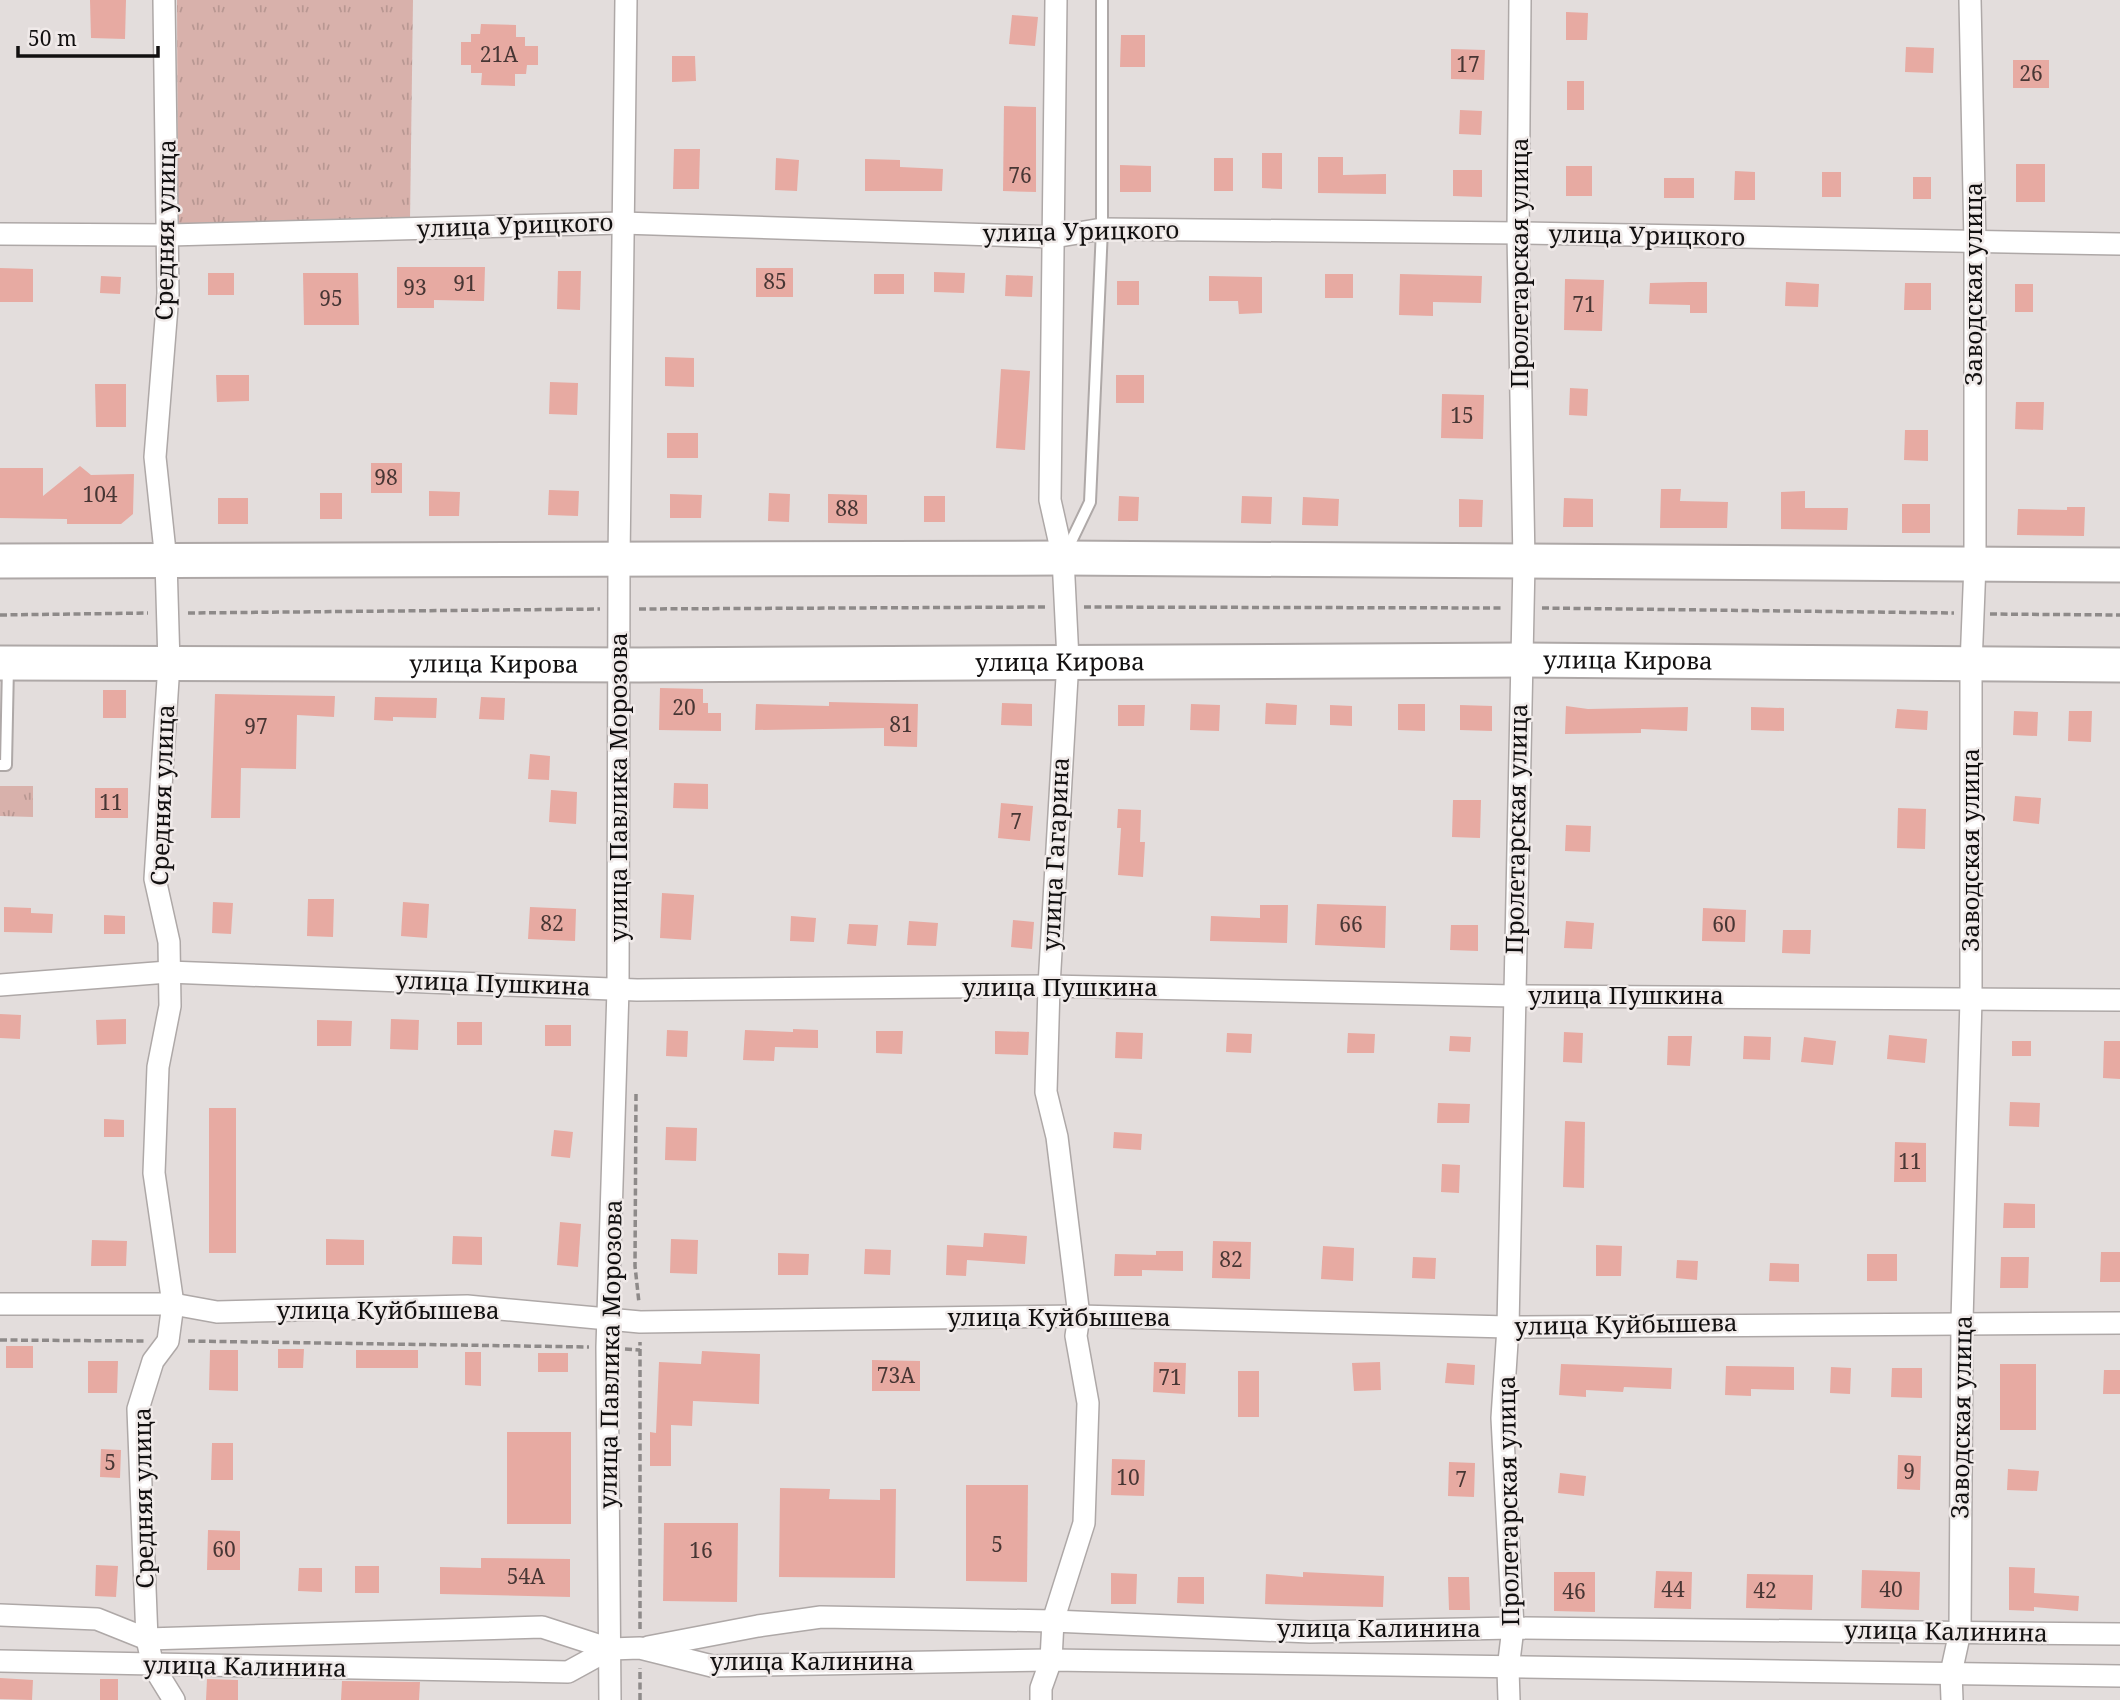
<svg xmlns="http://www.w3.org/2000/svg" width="2120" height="1700" viewBox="0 0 2120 1700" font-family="'Noto Serif',serif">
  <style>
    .grass { fill: url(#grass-tufts) }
    .building { fill: #e7aaa2 }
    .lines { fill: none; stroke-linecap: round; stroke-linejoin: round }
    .service-casing { stroke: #aea8a7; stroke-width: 14 }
    .minor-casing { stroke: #aea8a7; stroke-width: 24 }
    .primary-casing { stroke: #aea8a7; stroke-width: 37 }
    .path { stroke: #8e8a89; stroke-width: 3.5; stroke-dasharray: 7 3.5; stroke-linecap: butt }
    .service { stroke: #fff; stroke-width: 10 }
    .minor { stroke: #fff; stroke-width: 21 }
    .primary { stroke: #fff; stroke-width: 33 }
    .labels { text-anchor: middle; stroke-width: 5; stroke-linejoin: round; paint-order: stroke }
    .number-label { font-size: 21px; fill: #473634 }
    .street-label { font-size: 24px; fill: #121010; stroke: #f0eae9 }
  </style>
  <defs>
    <pattern id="grass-tufts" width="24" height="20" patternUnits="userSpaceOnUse" patternTransform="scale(1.75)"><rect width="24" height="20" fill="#d8b1ab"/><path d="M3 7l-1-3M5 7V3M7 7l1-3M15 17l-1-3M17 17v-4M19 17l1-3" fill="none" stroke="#b89792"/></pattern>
  </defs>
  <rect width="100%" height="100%" fill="#e3dddc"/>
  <g class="grass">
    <polygon points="177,0 413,0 410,220 178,224"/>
    <polygon points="0,786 33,786 33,817 0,816"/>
  </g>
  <g class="building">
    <polygon points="90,0 126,0 125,39 91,38"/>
    <polygon points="1566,12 1588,13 1587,40 1566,40"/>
    <polygon points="1012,15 1038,17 1035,46 1009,44"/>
    <polygon points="481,24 516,25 516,37 525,37 525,46 538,46 538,65 527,65 526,74 515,74 515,86 481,85 482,73 471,73 471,65 461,65 461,42 471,42 471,34 480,34"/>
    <polygon points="1121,35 1145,35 1145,67 1120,67"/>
    <polygon points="1906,47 1934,48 1933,73 1905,72"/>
    <polygon points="1451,49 1485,50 1484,80 1451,79"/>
    <polygon points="672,56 695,56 696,81 672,82"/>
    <rect x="2013" y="60" width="36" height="28"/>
    <rect x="1567" y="81" width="17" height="29"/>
    <polygon points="1004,106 1036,107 1036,192 1003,191"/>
    <polygon points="1460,110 1482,111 1481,135 1459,134"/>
    <polygon points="674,149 700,149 699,189 673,189"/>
    <polygon points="1262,153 1282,153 1282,189 1262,188"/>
    <polygon points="1318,157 1343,157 1343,175 1386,174 1386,194 1318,193"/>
    <polygon points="776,158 799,160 797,191 775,190"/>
    <rect x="1214" y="158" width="19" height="33"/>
    <polygon points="865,159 900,160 900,167 943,169 942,191 865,191"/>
    <rect x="2016" y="164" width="29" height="38"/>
    <polygon points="1120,165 1151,166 1151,192 1120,192"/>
    <rect x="1566" y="166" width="26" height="30"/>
    <polygon points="1453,170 1482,170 1482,197 1453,196"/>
    <polygon points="1735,171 1755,172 1755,200 1734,200"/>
    <rect x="1822" y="172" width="19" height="25"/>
    <rect x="1913" y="177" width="18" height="22"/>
    <rect x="1664" y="178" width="30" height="20"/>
    <polygon points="397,267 485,267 484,301 434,300 434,308 397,308"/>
    <polygon points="0,268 33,269 33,302 0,302"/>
    <rect x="756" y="268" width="37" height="29"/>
    <polygon points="558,271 581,271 580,310 557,309"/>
    <polygon points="934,272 965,273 964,293 934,292"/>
    <rect x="208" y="273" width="26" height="22"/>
    <polygon points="303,273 358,273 359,325 304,325"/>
    <rect x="874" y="274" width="30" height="20"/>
    <rect x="1325" y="274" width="28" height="24"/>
    <polygon points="1400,274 1482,276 1481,303 1433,302 1433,316 1399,315"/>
    <polygon points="1006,275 1033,276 1032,297 1005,296"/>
    <polygon points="101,276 121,277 120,294 100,293"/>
    <polygon points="1209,276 1262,277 1262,313 1239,314 1238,301 1209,301"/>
    <polygon points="1565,279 1604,280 1602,331 1564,330"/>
    <rect x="1117" y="281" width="22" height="24"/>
    <polygon points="1690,282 1707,282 1707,313 1690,313 1690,305 1649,304 1650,283"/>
    <polygon points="1786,282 1819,284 1818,307 1785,306"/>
    <polygon points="1905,283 1931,283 1931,310 1904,310"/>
    <rect x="2015" y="284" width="18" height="28"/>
    <polygon points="665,357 694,358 694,387 665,386"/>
    <polygon points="1001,369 1030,371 1025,450 996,448"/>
    <polygon points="216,375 249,375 249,401 217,402"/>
    <rect x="1116" y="375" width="28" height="28"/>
    <polygon points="550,382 578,383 577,415 549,414"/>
    <polygon points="95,384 126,384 126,427 96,427"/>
    <polygon points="1570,388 1588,389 1587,416 1569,415"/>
    <polygon points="1442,394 1484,395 1483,439 1441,438"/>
    <polygon points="2016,402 2044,402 2043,430 2015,429"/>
    <polygon points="1905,430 1928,430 1928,461 1904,460"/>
    <rect x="667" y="433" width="31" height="25"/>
    <rect x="371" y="463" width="31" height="30"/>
    <polygon points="80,466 91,475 134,474 133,514 121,524 67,524 67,519 0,518 0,468 43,468 43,496"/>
    <polygon points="1661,489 1681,489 1680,501 1728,502 1727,528 1660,528"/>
    <polygon points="549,490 579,491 578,516 548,515"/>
    <polygon points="429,491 460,492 459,516 429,516"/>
    <polygon points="1805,491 1805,508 1848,508 1847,530 1781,529 1781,492"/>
    <rect x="320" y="493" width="22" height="26"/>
    <polygon points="769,493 790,494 789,522 768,521"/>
    <polygon points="670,494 702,495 701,518 670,518"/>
    <polygon points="828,494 867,495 867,524 828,523"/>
    <rect x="924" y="496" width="21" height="26"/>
    <polygon points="1119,496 1139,497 1138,521 1118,521"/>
    <polygon points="1242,496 1272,497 1271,524 1241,523"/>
    <polygon points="1303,497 1339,499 1338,526 1302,525"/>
    <rect x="218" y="498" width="30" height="26"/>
    <polygon points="1564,498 1593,499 1593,527 1563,527"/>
    <polygon points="1459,499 1483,500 1482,527 1459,527"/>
    <rect x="1902" y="504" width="28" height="29"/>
    <polygon points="2067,507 2085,507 2084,536 2017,535 2018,509 2067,510"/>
    <polygon points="660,688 703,689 703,703 708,703 708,713 721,713 721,731 659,730"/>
    <rect x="103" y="690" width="23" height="28"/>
    <polygon points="215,694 335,696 334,717 297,715 296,769 241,768 240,818 211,818"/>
    <polygon points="375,697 437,698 436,718 393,717 393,721 374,720"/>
    <polygon points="481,697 505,698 504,720 479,719"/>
    <polygon points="829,702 918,704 917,747 884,746 884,728 755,730 756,704 829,706"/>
    <polygon points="1002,703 1032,704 1032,726 1001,725"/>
    <polygon points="1266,703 1297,705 1296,725 1265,724"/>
    <polygon points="1191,704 1220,705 1219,731 1190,730"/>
    <polygon points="1398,704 1425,704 1425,731 1398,730"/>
    <polygon points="1118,705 1145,705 1144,726 1118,726"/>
    <polygon points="1330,705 1352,706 1352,726 1330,725"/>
    <polygon points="1460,705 1492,706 1492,731 1460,730"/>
    <polygon points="1566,706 1588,709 1688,707 1687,731 1641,729 1641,733 1565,734"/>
    <polygon points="1751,707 1784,708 1784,731 1751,730"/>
    <polygon points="1897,709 1928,711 1927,730 1895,728"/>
    <polygon points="2014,711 2038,712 2037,736 2013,735"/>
    <polygon points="2069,711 2092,711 2091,742 2068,741"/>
    <polygon points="530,754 550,756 549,780 528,779"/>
    <polygon points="674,783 708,784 708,809 673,808"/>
    <rect x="95" y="788" width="33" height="30"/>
    <polygon points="551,790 577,792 576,824 549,822"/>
    <polygon points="2015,796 2041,798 2039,824 2013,821"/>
    <polygon points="1453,800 1481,800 1480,838 1452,837"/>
    <polygon points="1001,803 1033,806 1030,841 998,838"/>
    <polygon points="1898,808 1926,809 1925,849 1897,848"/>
    <polygon points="1118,809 1141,810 1140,842 1145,842 1143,877 1118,875 1121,828 1117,828"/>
    <polygon points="1566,825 1591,826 1590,852 1565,851"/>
    <polygon points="662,893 694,895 691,940 660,938"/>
    <polygon points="308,899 334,899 333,937 307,936"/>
    <polygon points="213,902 233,903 231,934 212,933"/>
    <polygon points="403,902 429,904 427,938 401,936"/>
    <polygon points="1317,904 1386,906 1385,948 1315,945"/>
    <polygon points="1260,905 1288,905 1287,943 1210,941 1211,916 1260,918"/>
    <polygon points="4,907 31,908 31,913 53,914 52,933 4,932"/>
    <polygon points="530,907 576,909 575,941 528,939"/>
    <polygon points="1703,908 1746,910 1745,942 1702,941"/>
    <polygon points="104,915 125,916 125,934 104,934"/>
    <polygon points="791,916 816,918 814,942 790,941"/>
    <polygon points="1013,920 1034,922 1032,949 1011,947"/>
    <polygon points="909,921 938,923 936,946 907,945"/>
    <polygon points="1566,921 1594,923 1592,949 1564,948"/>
    <polygon points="849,924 878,925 876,946 847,944"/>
    <polygon points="1451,925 1478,925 1478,951 1450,950"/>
    <polygon points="1783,930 1811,930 1810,954 1782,953"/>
    <polygon points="0,1014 21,1015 20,1039 0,1038"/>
    <polygon points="126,1019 126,1044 97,1045 96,1020"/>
    <polygon points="391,1019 419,1020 418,1050 390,1049"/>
    <polygon points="317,1020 352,1021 351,1046 317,1046"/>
    <rect x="457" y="1022" width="25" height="23"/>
    <rect x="545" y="1025" width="26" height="21"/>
    <polygon points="793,1029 818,1030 818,1048 775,1047 774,1061 743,1060 745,1030 793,1032"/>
    <polygon points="667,1030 688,1031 687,1057 666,1056"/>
    <polygon points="876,1031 903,1031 902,1054 876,1053"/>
    <polygon points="995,1031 1029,1032 1028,1055 995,1054"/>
    <polygon points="1116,1032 1143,1033 1142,1059 1115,1058"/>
    <polygon points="1564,1032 1583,1033 1582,1063 1563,1062"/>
    <polygon points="1227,1033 1252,1034 1251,1053 1226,1052"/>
    <polygon points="1348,1033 1375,1034 1374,1053 1347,1053"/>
    <polygon points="1889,1035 1927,1039 1925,1063 1887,1059"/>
    <polygon points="1450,1036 1471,1037 1470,1052 1449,1051"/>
    <polygon points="1668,1036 1692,1036 1690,1066 1667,1065"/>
    <polygon points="1744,1036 1771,1037 1770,1060 1743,1059"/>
    <polygon points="1804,1037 1836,1041 1833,1065 1801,1062"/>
    <rect x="2012" y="1041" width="19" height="15"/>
    <polygon points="2104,1041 2120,1041 2120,1079 2103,1078"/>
    <polygon points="2010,1102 2040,1103 2039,1127 2009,1126"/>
    <polygon points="1438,1103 1470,1104 1469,1123 1437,1123"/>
    <rect x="209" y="1108" width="27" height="145"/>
    <polygon points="104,1119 124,1120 124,1137 104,1137"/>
    <polygon points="1565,1121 1585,1122 1584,1188 1563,1187"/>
    <polygon points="666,1127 697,1128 696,1161 665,1160"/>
    <polygon points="554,1130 573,1132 570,1158 551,1156"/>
    <polygon points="1114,1132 1142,1134 1141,1150 1113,1148"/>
    <polygon points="1895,1142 1926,1143 1926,1182 1894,1182"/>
    <polygon points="1442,1164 1460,1165 1459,1193 1441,1192"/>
    <polygon points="2004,1203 2035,1204 2035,1228 2003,1228"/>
    <polygon points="560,1222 581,1224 578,1267 557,1265"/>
    <polygon points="984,1233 1027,1236 1025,1264 967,1260 966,1276 946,1275 947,1245 983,1247"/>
    <polygon points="453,1236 482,1237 482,1265 452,1264"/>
    <polygon points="326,1239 364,1240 364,1265 326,1265"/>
    <polygon points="671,1239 698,1240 697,1274 670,1273"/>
    <polygon points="92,1240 127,1241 126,1266 91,1266"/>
    <polygon points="1213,1241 1251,1242 1250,1279 1212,1278"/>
    <polygon points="1596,1245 1622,1246 1621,1276 1596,1276"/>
    <polygon points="1323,1246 1354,1248 1353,1281 1321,1279"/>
    <polygon points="865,1249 891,1250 890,1275 864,1274"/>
    <polygon points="1156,1251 1183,1251 1183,1271 1142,1270 1142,1276 1114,1276 1115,1254 1156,1255"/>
    <polygon points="2101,1252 2120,1252 2120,1282 2100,1282"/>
    <polygon points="778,1253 809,1254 808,1275 778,1275"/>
    <rect x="1867" y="1254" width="30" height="27"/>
    <polygon points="1413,1257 1436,1258 1435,1279 1412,1278"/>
    <polygon points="2001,1257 2029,1257 2028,1288 2000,1288"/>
    <polygon points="1677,1260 1698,1261 1697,1280 1676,1278"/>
    <polygon points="1770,1263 1799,1264 1799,1282 1769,1281"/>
    <rect x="6" y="1346" width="27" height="22"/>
    <polygon points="278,1349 304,1349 303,1368 278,1368"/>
    <polygon points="210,1350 238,1350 238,1391 209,1390"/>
    <rect x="356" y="1350" width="62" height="18"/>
    <polygon points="702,1351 760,1354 759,1404 693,1401 692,1426 671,1425 671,1466 650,1466 650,1432 656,1433 659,1362 701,1364"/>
    <polygon points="465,1352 481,1352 481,1386 465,1385"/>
    <rect x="538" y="1353" width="30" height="19"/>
    <polygon points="872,1360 920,1361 920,1391 872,1391"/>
    <polygon points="88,1361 118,1361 117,1393 88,1393"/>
    <polygon points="1154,1362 1186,1363 1185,1394 1153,1392"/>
    <polygon points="1380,1362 1381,1390 1354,1391 1352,1363"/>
    <polygon points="1447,1363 1475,1365 1474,1385 1445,1383"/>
    <polygon points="1561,1364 1672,1368 1671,1389 1624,1387 1623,1392 1586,1390 1586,1397 1559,1395"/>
    <rect x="2000" y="1364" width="36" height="66"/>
    <polygon points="1726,1366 1794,1367 1794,1390 1751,1389 1751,1396 1725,1395"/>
    <polygon points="1831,1367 1851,1368 1850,1394 1830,1393"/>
    <polygon points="1892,1368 1922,1368 1922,1398 1891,1397"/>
    <polygon points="2104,1370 2120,1370 2120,1394 2103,1394"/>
    <rect x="1238" y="1371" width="21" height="46"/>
    <rect x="507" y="1432" width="64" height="92"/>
    <polygon points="212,1443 233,1443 233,1480 211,1480"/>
    <polygon points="101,1449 121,1450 120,1478 100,1477"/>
    <polygon points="1898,1455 1921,1456 1920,1490 1897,1489"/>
    <polygon points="1112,1459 1145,1460 1144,1496 1111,1495"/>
    <polygon points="1449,1462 1475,1463 1474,1497 1448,1496"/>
    <polygon points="2008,1469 2039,1471 2037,1491 2007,1490"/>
    <polygon points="1560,1473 1586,1476 1584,1496 1558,1493"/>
    <polygon points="966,1485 1028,1485 1027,1582 966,1581"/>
    <polygon points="780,1488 830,1489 829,1499 880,1500 880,1489 896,1489 895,1578 779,1577"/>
    <polygon points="664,1523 738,1523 737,1602 663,1601"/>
    <polygon points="208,1530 240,1531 240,1570 207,1570"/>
    <polygon points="481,1558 570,1559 570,1597 440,1594 440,1567 481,1568"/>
    <polygon points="96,1565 118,1566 116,1597 95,1596"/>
    <rect x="355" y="1566" width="24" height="27"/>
    <polygon points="2009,1567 2035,1568 2034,1593 2079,1596 2078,1611 2034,1607 2034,1611 2009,1610"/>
    <polygon points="299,1568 322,1568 322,1592 298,1591"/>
    <polygon points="1862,1570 1920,1572 1919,1610 1861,1608"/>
    <polygon points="1656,1571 1692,1572 1691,1609 1654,1608"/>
    <polygon points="1303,1572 1384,1576 1383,1607 1265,1604 1266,1574 1303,1577"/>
    <polygon points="1554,1572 1595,1572 1595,1612 1554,1611"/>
    <polygon points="1111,1573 1137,1574 1136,1604 1111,1604"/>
    <polygon points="1747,1574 1813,1575 1812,1610 1746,1608"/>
    <polygon points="1178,1577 1204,1577 1204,1604 1177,1603"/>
    <polygon points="1448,1577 1469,1577 1470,1610 1449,1610"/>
    <polygon points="0,1678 33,1680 32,1700 0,1699"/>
    <rect x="100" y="1679" width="18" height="21"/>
    <polygon points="207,1679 238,1680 238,1700 206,1700"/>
    <polygon points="342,1681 420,1682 419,1700 341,1700"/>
  </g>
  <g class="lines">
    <g class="service-casing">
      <g id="service">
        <polyline points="1066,552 1090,502 1102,229 1102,0"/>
        <polyline points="0,765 6,765 8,666"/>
      </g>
    </g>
    <g class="minor-casing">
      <g id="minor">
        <polyline points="164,0 168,294 155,457 166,561 169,664 155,879 169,942 170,1006 158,1067 154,1173 173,1304 168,1341 153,1361 138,1409 147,1639 153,1666 174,1700"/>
        <polyline points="0,234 169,235 622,223 1054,237 1102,229 1518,233 2120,244"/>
        <polyline points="0,985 168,972 637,990 1049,986 1513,996 2120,1000"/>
        <polyline points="0,1304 173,1304 217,1312 467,1306 640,1322 1079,1316 1508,1327 2120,1323"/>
        <polyline points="0,1615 97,1619 147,1639 542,1627 610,1649"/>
        <polyline points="648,1647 758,1626 821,1617 1053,1621 1310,1632 1513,1628 2120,1634"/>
        <polyline points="0,1661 568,1672 610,1649 640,1648 712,1666 1051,1660 2120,1676"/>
        <polyline points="610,1700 607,1347 618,989 619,560 626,0"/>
        <polyline points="1041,1700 1041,1688 1051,1660 1053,1621 1084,1523 1088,1403 1076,1336 1079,1316 1057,1137 1046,1092 1049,986 1068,660 1063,558 1050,500 1056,0"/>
        <polyline points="1509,1700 1508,1669 1513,1628 1502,1418 1508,1327 1524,562 1518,233 1520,0"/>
        <polyline points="1952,1700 1951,1673 1960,1632 1962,1321 1971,999 1971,665 1975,564 1975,243 1970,0"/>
      </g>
    </g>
    <g class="primary-casing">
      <g id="primary">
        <polyline points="0,561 1063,558 2120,565"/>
        <path id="s1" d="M0,663L639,665L1522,660L2120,665"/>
      </g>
    </g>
    <g class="path">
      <polyline points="1084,607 1503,608"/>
      <polyline points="1542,608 1954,613"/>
      <polyline points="639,609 1048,607"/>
      <polyline points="188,613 600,609"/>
      <polyline points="1990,614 2120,615"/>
      <polyline points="0,615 148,613"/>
      <polyline points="636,1094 635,1266 639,1303"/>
      <polyline points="0,1340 145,1341"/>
      <polyline points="188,1341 589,1347"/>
      <polyline points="625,1349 640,1350"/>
      <polyline points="640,1629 640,1342"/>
      <polyline points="640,1700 640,1668"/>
    </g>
    <use href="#service" class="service"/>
    <use href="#minor" class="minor"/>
    <use href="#primary" class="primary"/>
  </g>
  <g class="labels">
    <g class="number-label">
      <text x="499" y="62">21А</text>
      <text x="1468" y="72">17</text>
      <text x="2031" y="81">26</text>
      <text x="1020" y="183">76</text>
      <text x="775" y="289">85</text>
      <text x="465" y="291">91</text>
      <text x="415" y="295">93</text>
      <text x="331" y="306">95</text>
      <text x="1584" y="312">71</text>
      <text x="1462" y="423">15</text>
      <text x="386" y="485">98</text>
      <text x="100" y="502">104</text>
      <text x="847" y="516">88</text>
      <text x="684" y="715">20</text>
      <text x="901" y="732">81</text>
      <text x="256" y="734">97</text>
      <text x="111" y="810">11</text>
      <text x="1016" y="829">7</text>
      <text x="552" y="931">82</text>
      <text x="1351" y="932">66</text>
      <text x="1724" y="932">60</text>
      <text x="1910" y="1169">11</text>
      <text x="1231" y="1267">82</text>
      <text x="896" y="1383">73А</text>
      <text x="1170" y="1385">71</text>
      <text x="110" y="1470">5</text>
      <text x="1909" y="1479">9</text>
      <text x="1128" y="1485">10</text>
      <text x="1461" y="1487">7</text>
      <text x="997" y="1552">5</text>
      <text x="224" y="1557">60</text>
      <text x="701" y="1558">16</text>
      <text x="526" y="1584">54А</text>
      <text x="1673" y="1597">44</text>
      <text x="1891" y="1597">40</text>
      <text x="1765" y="1598">42</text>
      <text x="1574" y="1599">46</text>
    </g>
    <g class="street-label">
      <text transform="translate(515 226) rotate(-2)" y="8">улица Урицкого</text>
      <text transform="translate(166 230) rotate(-89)" y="8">Средняя улица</text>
      <text transform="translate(1081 232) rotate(-1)" y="8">улица Урицкого</text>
      <text transform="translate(1647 236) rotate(1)" y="8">улица Урицкого</text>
      <text transform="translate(1520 263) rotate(-90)" y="8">Пролетарская улица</text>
      <text transform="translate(1974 284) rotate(-90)" y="8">Заводская улица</text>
      <text dy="8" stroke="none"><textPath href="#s1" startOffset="1060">улица Кирова</textPath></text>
      <text dy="8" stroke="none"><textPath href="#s1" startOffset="1628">улица Кирова</textPath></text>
      <text dy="8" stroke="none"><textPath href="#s1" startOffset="494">улица Кирова</textPath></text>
      <text transform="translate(619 787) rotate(-90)" y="8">улица Павлика Морозова</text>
      <text transform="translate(163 795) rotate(-88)" y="8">Средняя улица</text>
      <text transform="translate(1517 829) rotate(-89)" y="8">Пролетарская улица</text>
      <text transform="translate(1971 850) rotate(-90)" y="8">Заводская улица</text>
      <text transform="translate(1056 854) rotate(-87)" y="8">улица Гагарина</text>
      <text transform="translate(493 984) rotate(2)" y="8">улица Пушкина</text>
      <text x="1060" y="996">улица Пушкина</text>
      <text x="1626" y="1004">улица Пушкина</text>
      <text x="388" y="1319">улица Куйбышева</text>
      <text x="1059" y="1326">улица Куйбышева</text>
      <text transform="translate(1626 1325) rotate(-1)" y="8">улица Куйбышева</text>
      <text transform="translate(611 1354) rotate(-89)" y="8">улица Павлика Морозова</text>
      <text transform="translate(1962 1417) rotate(-89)" y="8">Заводская улица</text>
      <text transform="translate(144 1498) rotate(-91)" y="8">Средняя улица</text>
      <text transform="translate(1509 1501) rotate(-91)" y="8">Пролетарская улица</text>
      <text x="1379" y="1637">улица Калинина</text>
      <text transform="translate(1946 1632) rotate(1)" y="8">улица Калинина</text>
      <text x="812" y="1670">улица Калинина</text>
      <text transform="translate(245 1667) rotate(1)" y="8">улица Калинина</text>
    </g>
  </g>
  <path d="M18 46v10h140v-10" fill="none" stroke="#121010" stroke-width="3.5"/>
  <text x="28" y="46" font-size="21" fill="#121010" stroke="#f0eae9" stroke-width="5" paint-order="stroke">50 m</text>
</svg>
